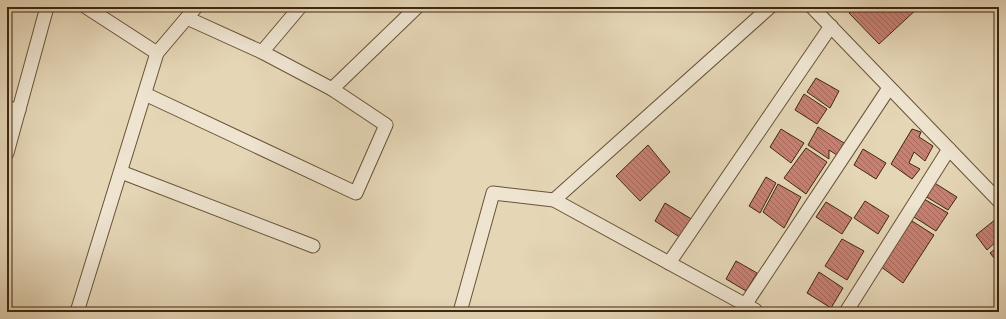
<svg xmlns="http://www.w3.org/2000/svg" width="1006" height="319" viewBox="0 0 1006 319" font-family="'IM FELL DW Pica',serif">
  <style>
    .building { fill: url(#building-back-hatch); stroke: #3f2710 }
    .lines { fill: none; stroke-linecap: round; stroke-linejoin: round }
    .minor-casing { stroke: #68533a; stroke-width: 15 }
    .minor { stroke: #eee4d0; stroke-width: 13 }
  </style>
  <defs>
    <pattern id="building-back-hatch" width="6" height="6" patternUnits="userSpaceOnUse"><rect width="6" height="6" fill="#c88072"/><path d="M-1 5l2 2M0 0l6 6M5-1l2 2" fill="none" stroke="#a4695c"/></pattern>
  </defs>
  <rect width="100%" height="100%" fill="#e5d6b6"/>
  <filter id="stains"><feTurbulence type="fractalNoise" baseFrequency=".005" numOctaves="4"/><feColorMatrix values="0 0 0 0 .2 0 0 0 0 .09 0 0 0 0 .02 0 0 0 .5 -.17"/></filter>
  <radialGradient id="worn" r=".72"><stop offset=".6" stop-color="#630" stop-opacity="0"/><stop offset="1" stop-color="#630" stop-opacity=".3"/></radialGradient>
  <g class="building">
    <polygon points="856,7 919,7 879,44 849,13"/>
    <polygon points="816,78 839,91 830,108 807,92"/>
    <polygon points="804,94 827,109 817,124 795,110"/>
    <polygon points="818,127 844,143 837,155 829,150 829,159 808,145"/>
    <polygon points="781,129 804,143 791,163 770,147"/>
    <polygon points="912,129 921,132 919,137 933,146 925,161 914,152 909,163 920,169 912,179 891,164"/>
    <polygon points="648,145 670,172 640,201 616,176"/>
    <polygon points="806,148 827,162 806,194 784,178"/>
    <polygon points="863,149 886,163 876,179 854,165"/>
    <polygon points="766,177 776,183 760,213 749,206"/>
    <polygon points="933,182 957,197 948,210 925,196"/>
    <polygon points="778,184 801,197 784,228 763,212"/>
    <polygon points="924,199 948,213 936,231 914,217"/>
    <polygon points="865,201 889,216 878,234 854,218"/>
    <polygon points="826,202 852,218 842,234 816,217"/>
    <polygon points="665,203 693,220 681,238 655,221"/>
    <polygon points="996,219 999,223 999,239 987,250 976,235"/>
    <polygon points="912,221 934,235 903,283 880,266"/>
    <polygon points="842,239 864,251 847,280 825,266"/>
    <polygon points="999,246 999,264 990,253"/>
    <polygon points="736,261 757,273 746,291 726,279"/>
    <polygon points="819,272 843,288 831,308 807,293"/>
  </g>
  <g class="lines">
    <g class="minor-casing">
      <g id="minor">
        <polyline points="86,7 157,53"/>
        <polyline points="812,7 999,201"/>
        <polyline points="187,18 262,52 300,7"/>
        <polyline points="262,52 332,89"/>
        <polyline points="145,94 356,193 386,125 332,89 417,7"/>
        <polyline points="7,108 19,110"/>
        <polyline points="7,153 47,7"/>
        <polyline points="121,172 313,246"/>
        <polyline points="669,263 831,26"/>
        <polyline points="745,305 889,88"/>
        <polyline points="755,310 554,200 770,7"/>
        <polyline points="77,312 157,53 196,7"/>
        <polyline points="460,312 493,193 554,200"/>
        <polyline points="846,312 949,149"/>
      </g>
    </g>
    <use href="#minor" class="minor"/>
  </g>
  <rect width="1006" height="319" fill="none" stroke="#e5d6b6" stroke-width="24"/>
  <rect x="8" y="8" width="990" height="303" fill="none" stroke="#3f2710" stroke-width="2"/>
  <rect x="12" y="12" width="982" height="295" fill="none" stroke="#3f2710"/>
  <rect width="100%" height="100%" filter="url(#stains)"/>
  <rect width="100%" height="100%" fill="url(#worn)"/>
</svg>
